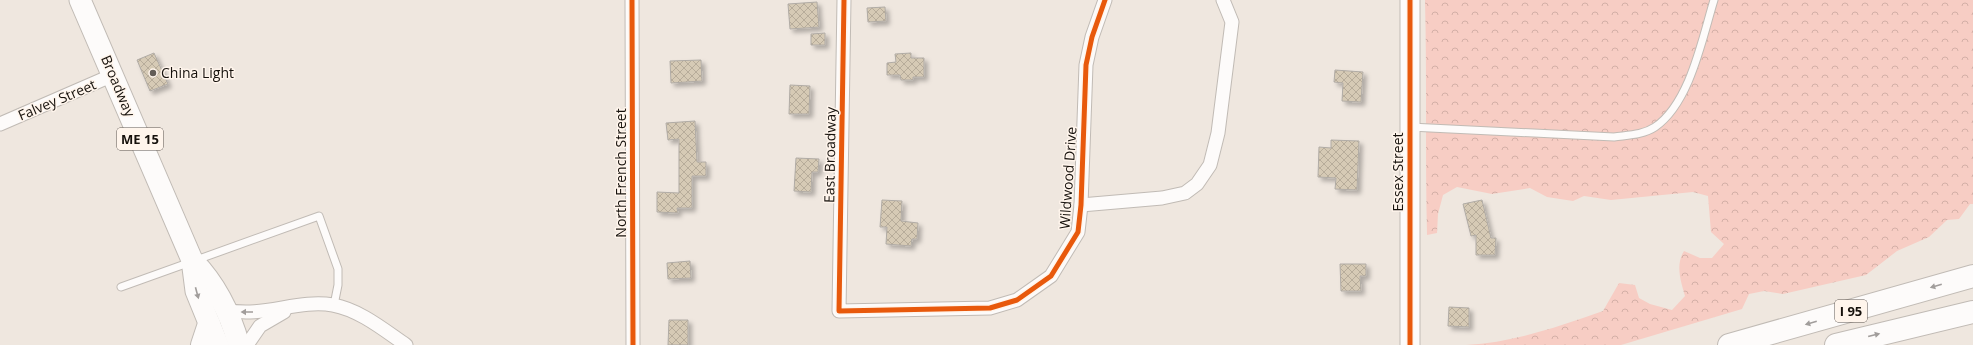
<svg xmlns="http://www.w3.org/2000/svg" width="1973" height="345" viewBox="0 0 1973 345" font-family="'Open Sans',sans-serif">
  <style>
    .forest { fill: url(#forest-crowns) }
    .building { fill: url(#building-cross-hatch); stroke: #b0aba5; filter: url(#shadow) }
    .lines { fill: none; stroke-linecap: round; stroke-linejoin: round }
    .lane-casing { stroke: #c1bbb5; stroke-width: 9 }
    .street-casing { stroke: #c1bbb5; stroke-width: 15 }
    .secondary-casing { stroke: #c1bbb5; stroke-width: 21 }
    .primary-casing { stroke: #c1bbb5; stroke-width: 23 }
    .highway-casing { stroke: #c1bbb5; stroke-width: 24 }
    .lane { stroke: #fdfbfa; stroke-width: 7 }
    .street { stroke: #fdfbfa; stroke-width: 13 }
    .secondary { stroke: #fdfbfa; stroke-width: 19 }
    .primary { stroke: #fdfbfa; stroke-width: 21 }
    .highway { stroke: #fdfbfa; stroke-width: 22 }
    .cycleway-casing { stroke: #fff5ec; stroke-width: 8 }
    .cycleway { stroke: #e8590c; stroke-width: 5 }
    .oneway { fill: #a19d9b }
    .poi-dot { fill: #625c56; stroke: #fff5ec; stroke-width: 1.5 }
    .labels { text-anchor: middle; stroke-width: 3; stroke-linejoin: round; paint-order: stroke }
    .shield { fill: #fff5ec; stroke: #5c554f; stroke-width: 1 }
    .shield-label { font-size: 13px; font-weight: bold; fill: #16110c }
    .poi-label { font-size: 14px; fill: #16110c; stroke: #fff5ec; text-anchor: start }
    .street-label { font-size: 14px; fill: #16110c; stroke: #fff5ec }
  </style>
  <defs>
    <pattern id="forest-crowns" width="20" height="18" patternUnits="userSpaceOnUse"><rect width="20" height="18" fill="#f7cdc4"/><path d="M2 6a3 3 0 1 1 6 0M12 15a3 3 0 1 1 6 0" fill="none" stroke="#d3afa7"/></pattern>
    <pattern id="building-cross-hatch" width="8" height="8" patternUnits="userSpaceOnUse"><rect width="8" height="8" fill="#d6cab5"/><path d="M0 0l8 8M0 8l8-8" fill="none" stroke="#b7ac9a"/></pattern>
    <filter id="shadow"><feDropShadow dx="3.5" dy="3.5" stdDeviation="2" flood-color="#0004"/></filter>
  </defs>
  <rect width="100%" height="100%" fill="#efe7df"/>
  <path class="forest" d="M1425,0H1973V204H1970L1959,219L1947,220L1929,237L1897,251L1866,275L1783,294L1764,291L1749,294L1742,309L1621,345H1466C1515,342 1557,327 1603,311L1619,283L1635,285L1639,298L1650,304L1672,310L1685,296C1681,282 1675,265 1684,251L1700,258H1712L1724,244L1711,232L1708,196L1693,192L1611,200L1584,196L1573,201L1547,197L1530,188L1492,194L1457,187L1443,195L1438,214L1437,233L1427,235C1425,157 1427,78 1425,0Z"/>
  <g class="building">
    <polygon points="817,2 819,27 790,29 788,4"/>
    <polygon points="885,7 886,21 868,22 867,8"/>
    <polygon points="825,33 825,45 811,45 811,34"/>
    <polygon points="154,53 168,84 150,91 137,60"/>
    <polygon points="911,53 911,58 924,58 924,77 913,77 913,80 901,80 900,75 887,75 887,63 896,62 895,54"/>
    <polygon points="701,60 702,81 671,83 670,61"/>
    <polygon points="1335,70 1363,72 1361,102 1342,101 1343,83 1334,82"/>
    <polygon points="790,85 810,86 809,114 789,114"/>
    <polygon points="695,121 697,162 706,162 706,176 692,176 692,208 677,208 678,213 657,212 657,192 679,193 679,139 668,140 666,123"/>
    <polygon points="1331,140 1359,141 1357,190 1335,189 1336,178 1318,177 1319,147 1331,148"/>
    <polygon points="796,158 819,159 818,172 812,172 811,192 794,191"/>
    <polygon points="882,200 902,201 901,221 918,223 917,239 912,239 911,246 886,244 887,227 880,227"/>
    <polygon points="1482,200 1491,238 1496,238 1495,255 1476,255 1476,235 1471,236 1463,204"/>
    <polygon points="690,261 691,278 668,279 667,263"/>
    <polygon points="1340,264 1366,264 1366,276 1360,276 1361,291 1341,291"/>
    <polygon points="1449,307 1469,308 1469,327 1448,326"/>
    <polygon points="669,320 688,320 688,345 668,345"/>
  </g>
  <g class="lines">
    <g class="lane-casing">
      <g id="lane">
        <path d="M1410,127L1614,137C1628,135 1643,135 1655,127C1690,103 1702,39 1714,0"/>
        <polyline points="121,287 319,216 338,269 338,285 334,305"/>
      </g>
    </g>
    <g class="street-casing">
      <g id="street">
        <polyline points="632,0 633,345"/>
        <polyline points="844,0 839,311 990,308 1017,300 1051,276 1078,232 1081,205 1086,65 1092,37 1105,0"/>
        <polyline points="0,124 113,75"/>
        <polyline points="1081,205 1162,198 1185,193 1197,184 1210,165 1218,133 1232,22 1223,0"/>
        <path d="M226,310C263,318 298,299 333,305C360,310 384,330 406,345"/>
        <polyline points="247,345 260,326 284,312"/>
      </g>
    </g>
    <g class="secondary-casing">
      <polyline id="secondary" points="1410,345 1410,0"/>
    </g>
    <g class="primary-casing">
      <g id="primary">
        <path d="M80,0L192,260C216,284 230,313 239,345"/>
        <polyline points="192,260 196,291 218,345"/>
      </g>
    </g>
    <g class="highway-casing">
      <g id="highway">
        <polyline points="202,345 209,324"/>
        <polyline points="1729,345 1973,276"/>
        <polyline points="1836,345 1973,312"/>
      </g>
    </g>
    <use href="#lane" class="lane"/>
    <use href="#street" class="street"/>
    <use href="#secondary" class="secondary"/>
    <use href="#primary" class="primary"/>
    <use href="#highway" class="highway"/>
    <g class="cycleway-casing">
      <g id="cycleway">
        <polyline points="632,0 633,345"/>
        <polyline points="844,0 839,311 990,308 1017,300 1051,276 1078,232 1081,205 1086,65 1092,37 1105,0"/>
        <polyline points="1410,345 1410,0"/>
      </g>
    </g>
    <use href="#cycleway" class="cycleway"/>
  </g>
  <defs><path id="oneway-solid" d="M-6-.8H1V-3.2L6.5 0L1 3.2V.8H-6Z"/></defs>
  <g class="oneway">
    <use href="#oneway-solid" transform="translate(1936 286) rotate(164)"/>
    <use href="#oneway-solid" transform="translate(197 293) rotate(75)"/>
    <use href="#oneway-solid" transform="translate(247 312) rotate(-180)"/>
    <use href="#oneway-solid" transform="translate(1811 323) rotate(164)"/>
    <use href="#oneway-solid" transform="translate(1874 335) rotate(-14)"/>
  </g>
  <circle class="poi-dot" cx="153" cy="73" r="4"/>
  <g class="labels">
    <g class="shield">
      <rect x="117" y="128" width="46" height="22" rx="3"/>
      <rect x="1835" y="300" width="32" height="22" rx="3"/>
    </g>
    <g class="shield-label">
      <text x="140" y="144">ME 15</text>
      <text x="1851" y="316">I 95</text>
    </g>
    <g class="poi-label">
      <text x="161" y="78">China Light</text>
    </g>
    <g class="street-label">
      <text transform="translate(118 86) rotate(67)" y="5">Broadway</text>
      <text transform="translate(57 100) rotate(-23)" y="5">Falvey Street</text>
      <text transform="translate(830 155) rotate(-89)" y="5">East Broadway</text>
      <text transform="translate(1398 172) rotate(-90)" y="5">Essex Street</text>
      <text transform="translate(621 173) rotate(-90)" y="5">North French Street</text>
      <text transform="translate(1068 178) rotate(-86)" y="5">Wildwood Drive</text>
    </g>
  </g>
</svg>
